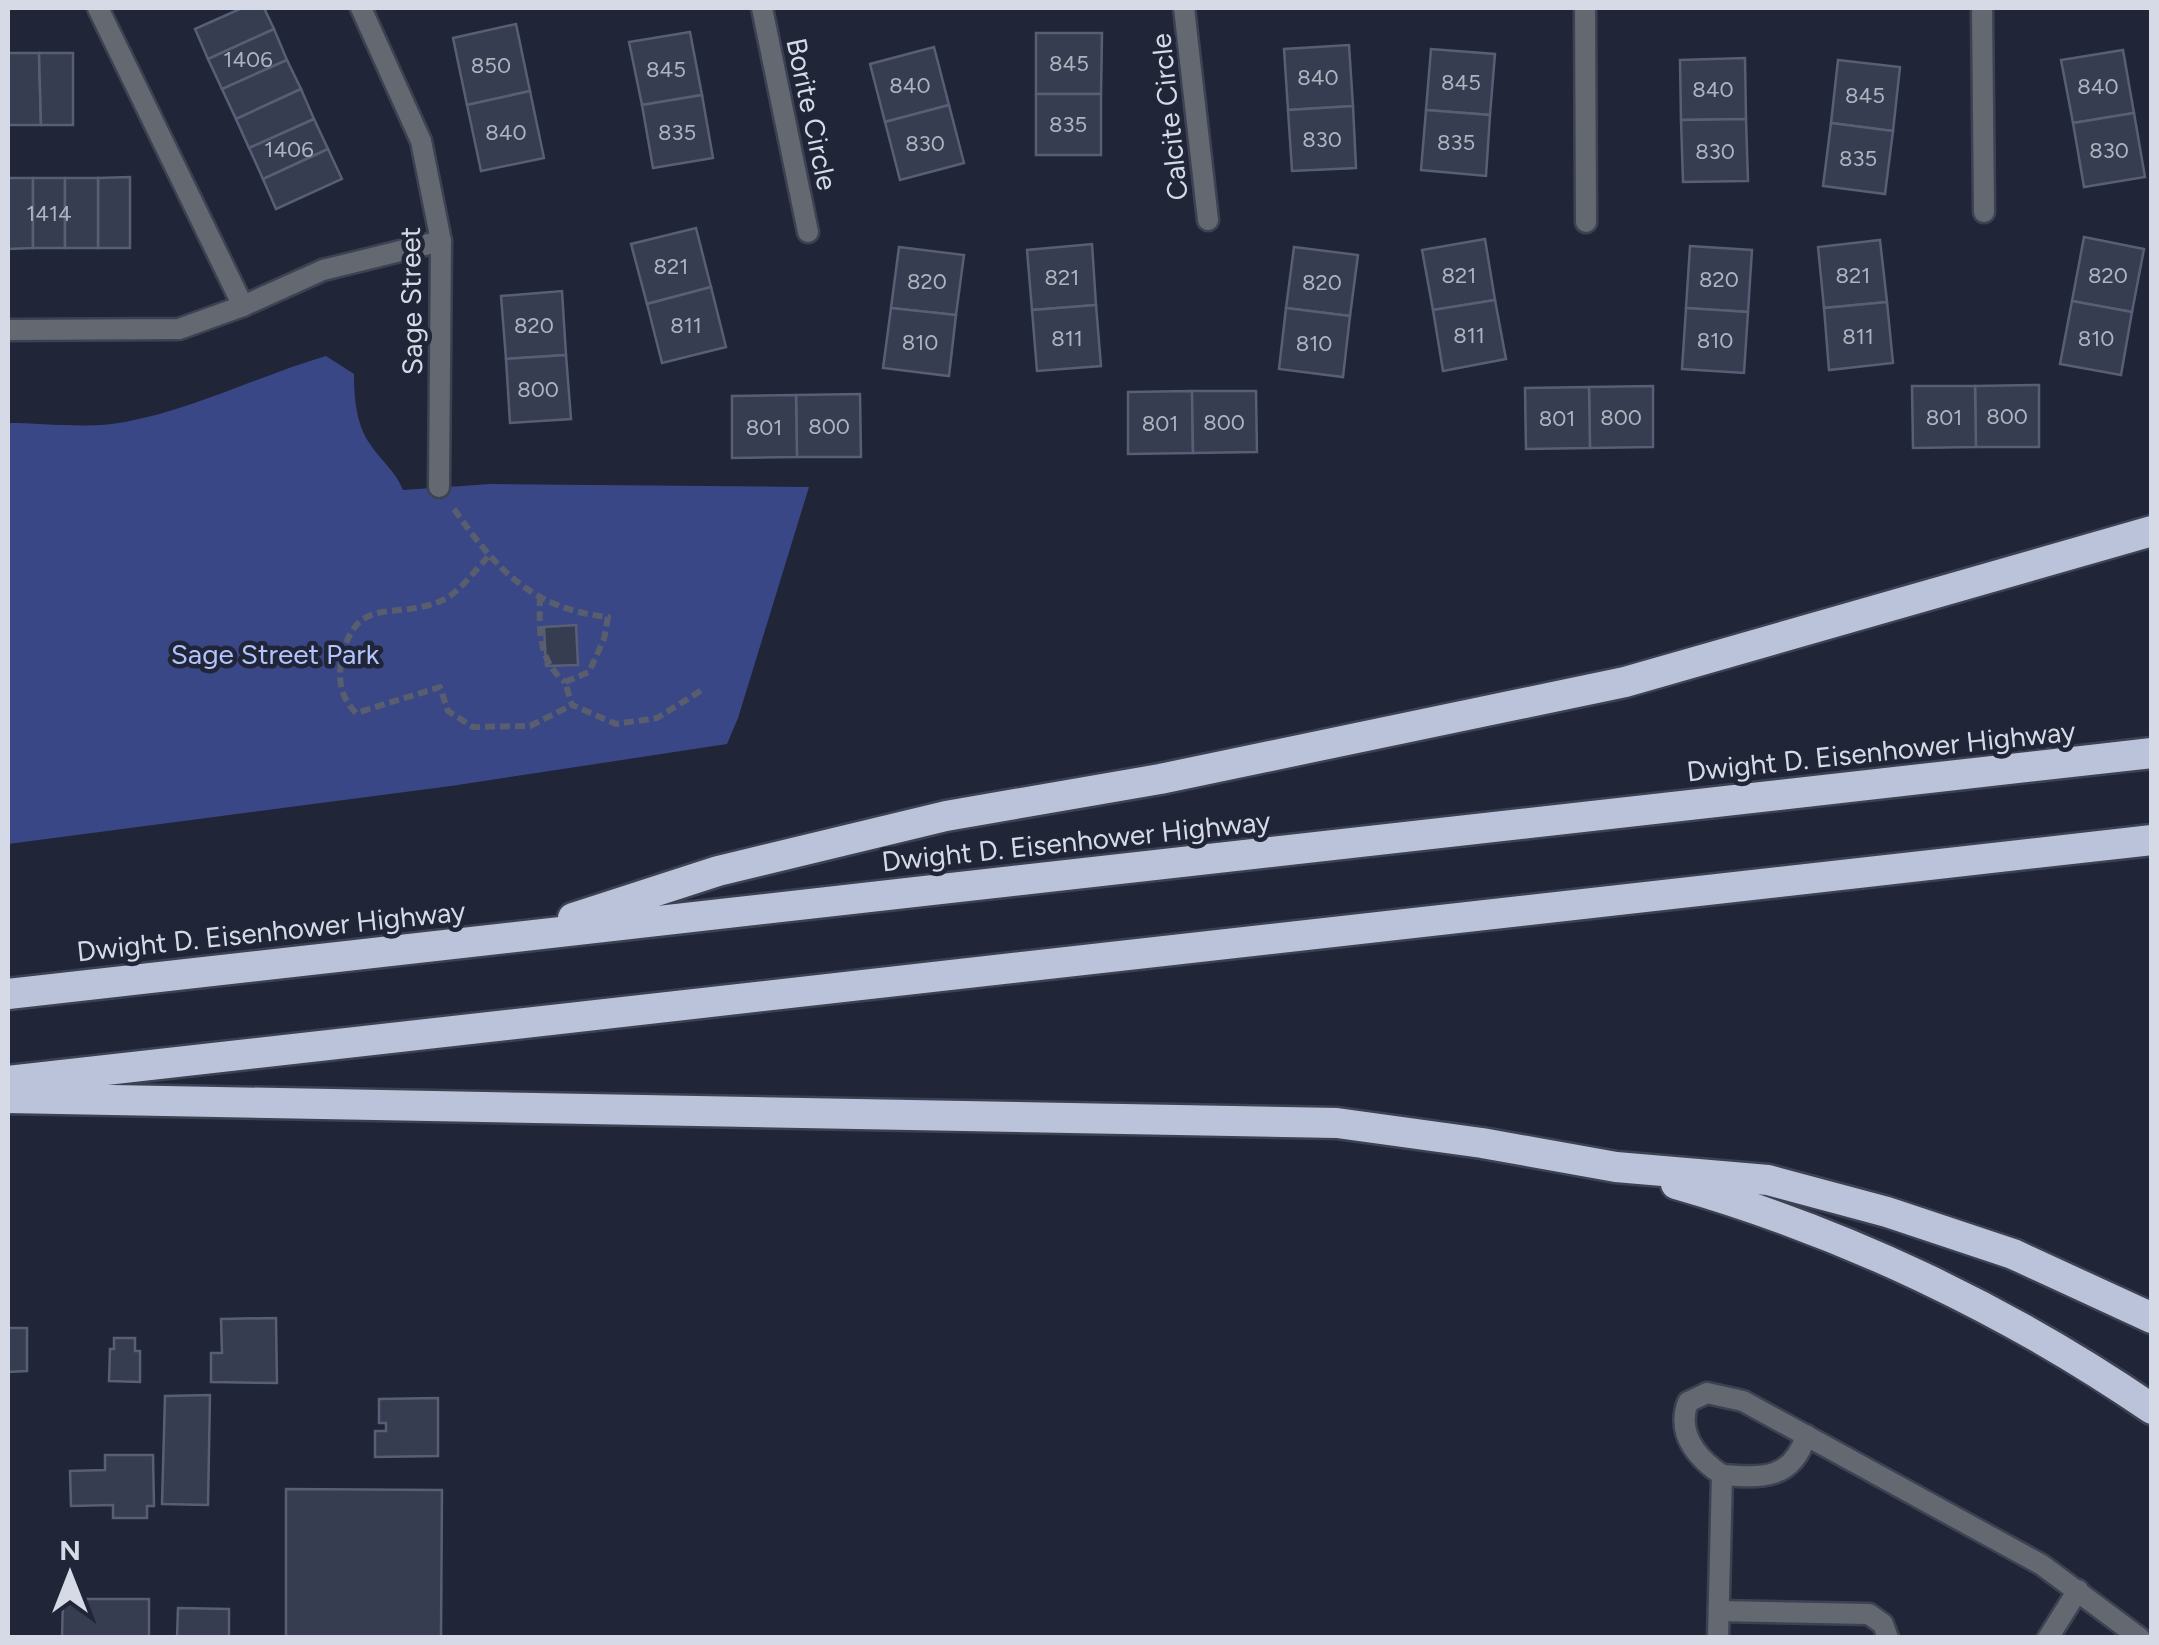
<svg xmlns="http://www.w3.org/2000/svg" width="2159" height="1645" viewBox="0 0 2159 1645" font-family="Figtree,sans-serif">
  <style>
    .green { fill: #394786 }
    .building { fill: #373d50; stroke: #585f74; stroke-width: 2.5 }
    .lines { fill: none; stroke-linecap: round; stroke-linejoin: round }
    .service-casing { stroke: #3d4253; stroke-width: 25 }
    .minor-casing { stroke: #3d4253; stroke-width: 25 }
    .motorway-casing { stroke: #3d4253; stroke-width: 35 }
    .path { stroke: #595e6e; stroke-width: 6; stroke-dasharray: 10 5; stroke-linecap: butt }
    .service { stroke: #646871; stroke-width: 20 }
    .minor { stroke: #646871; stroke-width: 20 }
    .motorway { stroke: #bbc3db; stroke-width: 30 }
    .labels { text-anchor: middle; stroke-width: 9; stroke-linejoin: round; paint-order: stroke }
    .number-label { font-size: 22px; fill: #aeb3c0 }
    .street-label { font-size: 28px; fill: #d6dae6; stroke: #202537 }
    .park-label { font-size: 28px; fill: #b2c3fd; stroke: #202537 }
  </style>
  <rect width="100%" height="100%" fill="#202537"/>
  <path class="green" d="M326,356L354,374C354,397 356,424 370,444C381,461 395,470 403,490L491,484L809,487L738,718L727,744L451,786L8,844V423C43,423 91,429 125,422C195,409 258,376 326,356Z"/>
  <g class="building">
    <polygon points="242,8 264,8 274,29 208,59 195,29"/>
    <polygon points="516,24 530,91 467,105 453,38"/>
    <polygon points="274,29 287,60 222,89 208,59"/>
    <polygon points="690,32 702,95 642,105 629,42"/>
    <polygon points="1036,33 1102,33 1101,94 1036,94"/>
    <polygon points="1349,45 1353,106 1288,110 1284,49"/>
    <polygon points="934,47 949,105 885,122 870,64"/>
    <polygon points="1431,49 1495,54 1490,115 1426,110"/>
    <polygon points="2123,50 2134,113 2073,123 2061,60"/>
    <polygon points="8,53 39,53 41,125 8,125"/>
    <polygon points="39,53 73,53 73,125 41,125"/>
    <polygon points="1745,58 1746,119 1681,120 1680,60"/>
    <polygon points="287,60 301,89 236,119 222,89"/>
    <polygon points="1838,60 1900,67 1893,131 1831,123"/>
    <polygon points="301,89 314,119 249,148 236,119"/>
    <polygon points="530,91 544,158 481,171 467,105"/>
    <rect x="1036" y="94" width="65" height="61"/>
    <polygon points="702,95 713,158 653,168 642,105"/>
    <polygon points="949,105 964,163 900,180 885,122"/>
    <polygon points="1353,106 1356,168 1292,171 1288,110"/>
    <polygon points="1426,110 1490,115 1486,176 1421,170"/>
    <polygon points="2134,113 2145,177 2084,187 2073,123"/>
    <polygon points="314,119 328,149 263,179 249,148"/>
    <polygon points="1746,119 1748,181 1683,182 1681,120"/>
    <polygon points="1831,123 1893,131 1885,194 1823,186"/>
    <polygon points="328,149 342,179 276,209 263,179"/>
    <polygon points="130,177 130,248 98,248 98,178"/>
    <polygon points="8,178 33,178 33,248 8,249"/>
    <rect x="33" y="178" width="32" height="70"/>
    <rect x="65" y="178" width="33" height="70"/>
    <polygon points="696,228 711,287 647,304 631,244"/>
    <polygon points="2084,237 2144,249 2132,312 2072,301"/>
    <polygon points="1485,239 1495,300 1433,310 1422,250"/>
    <polygon points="1880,240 1887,302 1824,308 1818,247"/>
    <polygon points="1092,244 1096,305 1032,310 1027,250"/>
    <polygon points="1690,246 1752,250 1748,312 1686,308"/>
    <polygon points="899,247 964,255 956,315 891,308"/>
    <polygon points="1294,247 1358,255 1350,316 1286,308"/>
    <polygon points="711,287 726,347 662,363 647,304"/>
    <polygon points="562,291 566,355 506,359 501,296"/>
    <polygon points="1495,300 1506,359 1443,371 1433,310"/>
    <polygon points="2072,301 2132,312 2121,375 2060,364"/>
    <polygon points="1887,302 1893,363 1829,370 1824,308"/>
    <polygon points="1096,305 1101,366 1037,371 1032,310"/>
    <polygon points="891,308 956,315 949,376 883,368"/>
    <polygon points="1286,308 1350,316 1343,377 1279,369"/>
    <polygon points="1686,308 1748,312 1744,373 1682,369"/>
    <polygon points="566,355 571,419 510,423 506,359"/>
    <polygon points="2039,385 2039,447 1976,447 1975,386"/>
    <polygon points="1653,386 1653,447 1590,448 1589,387"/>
    <polygon points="1912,386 1975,386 1976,447 1913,448"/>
    <polygon points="1589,387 1590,448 1526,449 1525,388"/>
    <polygon points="1192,391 1193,453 1128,454 1128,392"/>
    <polygon points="1192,391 1256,391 1257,452 1193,453"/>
    <polygon points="860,394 861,457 797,457 796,395"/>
    <polygon points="796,395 797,457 732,458 732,396"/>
    <polygon points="576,625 578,665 546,666 544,627"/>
    <polygon points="276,1318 277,1383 211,1382 211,1353 222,1353 221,1319"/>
    <polygon points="8,1328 27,1328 27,1371 8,1372"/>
    <polygon points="114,1338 135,1338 135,1351 140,1351 140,1382 109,1381 110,1349 114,1349"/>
    <polygon points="210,1395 208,1505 162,1504 165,1396"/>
    <polygon points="438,1398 438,1456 375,1457 375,1431 386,1431 386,1423 379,1423 379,1399"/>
    <polygon points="105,1455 153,1455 154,1506 147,1506 147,1518 113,1518 113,1505 71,1506 70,1471 105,1470"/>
    <polygon points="286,1489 442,1490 441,1638 286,1638"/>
    <polygon points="63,1599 149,1599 149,1638 62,1638"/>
    <polygon points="178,1608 229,1609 229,1638 177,1638"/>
  </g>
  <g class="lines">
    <g class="service-casing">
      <g id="service">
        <polyline points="98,8 243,306"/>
        <polyline points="8,330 179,329 243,306 323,270 441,241"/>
        <path d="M1722,1475C1762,1478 1793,1480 1806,1435"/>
        <polyline points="1719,1611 1869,1614 1883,1624 1888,1638"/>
        <path d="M1718,1638L1722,1475C1697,1458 1676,1434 1688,1402L1707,1393L1743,1401L2042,1565L2140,1638"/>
        <polyline points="2048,1638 2078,1590"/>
      </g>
    </g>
    <g class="minor-casing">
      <g id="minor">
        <polyline points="361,8 421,141 441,241 439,487"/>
        <polyline points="762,8 808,232"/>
        <polyline points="1184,8 1208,220"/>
        <polyline points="1585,8 1586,222"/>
        <polyline points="1982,8 1984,212"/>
      </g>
    </g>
    <g class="motorway-casing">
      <g id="motorway">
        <polyline points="573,918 718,871 946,816 1160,779 1625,682 2152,531"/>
        <polyline points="8,994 2152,753"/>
        <polyline points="8,1081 2152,840"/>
        <polyline points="8,1098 1337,1123 1482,1143 1616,1167 1768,1180 1887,1212 2013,1254 2152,1318"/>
        <path d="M1676,1184C1844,1232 2008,1310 2152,1409"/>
      </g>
    </g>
    <g class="path">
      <path d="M454,509C496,569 532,609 608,617L604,639L589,672L565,682L572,705L616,724L657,718L702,690"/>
      <path d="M488,557C475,570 459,593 443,600C395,622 354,591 341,663C338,684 342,698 356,713L440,687L448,711L473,727L530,726L572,705"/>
      <path d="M540,596C539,630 538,660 565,682"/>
    </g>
    <use href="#service" class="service"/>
    <use href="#minor" class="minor"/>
    <use href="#motorway" class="motorway"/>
  </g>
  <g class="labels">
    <g class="number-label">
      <text x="248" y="67">1406</text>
      <text x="1069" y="71">845</text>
      <text x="491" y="73">850</text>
      <text x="666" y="77">845</text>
      <text x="1318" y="85">840</text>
      <text x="1461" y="90">845</text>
      <text x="910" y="93">840</text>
      <text x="2098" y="94">840</text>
      <text x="1713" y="97">840</text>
      <text x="1865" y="103">845</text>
      <text x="1068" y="132">835</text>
      <text x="506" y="140">840</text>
      <text x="677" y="140">835</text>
      <text x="1322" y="147">830</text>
      <text x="1456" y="150">835</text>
      <text x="925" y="151">830</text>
      <text x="289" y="157">1406</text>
      <text x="2109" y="158">830</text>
      <text x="1715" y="159">830</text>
      <text x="1858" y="166">835</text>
      <text x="49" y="221">1414</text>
      <text x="671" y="274">821</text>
      <text x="1459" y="283">821</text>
      <text x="1853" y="283">821</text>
      <text x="2108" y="283">820</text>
      <text x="1062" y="285">821</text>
      <text x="1719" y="287">820</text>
      <text x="927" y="289">820</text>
      <text x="1322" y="290">820</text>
      <text x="534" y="333">820</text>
      <text x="686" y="333">811</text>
      <text x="1469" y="343">811</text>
      <text x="1858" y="344">811</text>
      <text x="1067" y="346">811</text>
      <text x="2096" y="346">810</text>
      <text x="1715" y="348">810</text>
      <text x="920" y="350">810</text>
      <text x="1314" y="351">810</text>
      <text x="538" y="397">800</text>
      <text x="2007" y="424">800</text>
      <text x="1621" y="425">800</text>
      <text x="1944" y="425">801</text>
      <text x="1557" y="426">801</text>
      <text x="1224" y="430">800</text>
      <text x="1160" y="431">801</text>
      <text x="829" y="434">800</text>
      <text x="764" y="435">801</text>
    </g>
    <g class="street-label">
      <text transform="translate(812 114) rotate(78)" y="10">Borite Circle</text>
      <text transform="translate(1169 117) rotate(-96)" y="10">Calcite Circle</text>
      <text transform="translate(411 301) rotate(-91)" y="10">Sage Street</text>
      <text transform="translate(1881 751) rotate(-6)" y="10">Dwight D. Eisenhower Highway</text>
      <text transform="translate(1076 841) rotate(-6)" y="10">Dwight D. Eisenhower Highway</text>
      <text transform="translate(271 931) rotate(-6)" y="10">Dwight D. Eisenhower Highway</text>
    </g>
    <g class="park-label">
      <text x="275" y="664">Sage Street Park</text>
    </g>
  </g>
  <rect width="2159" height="1645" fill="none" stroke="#d6dae6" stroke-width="20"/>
  <g transform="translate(70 1575)" stroke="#202537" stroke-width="8" paint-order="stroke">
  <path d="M0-8L18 38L0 25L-18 38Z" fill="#d6dae6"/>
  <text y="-15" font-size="28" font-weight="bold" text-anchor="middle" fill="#d6dae6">N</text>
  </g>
</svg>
